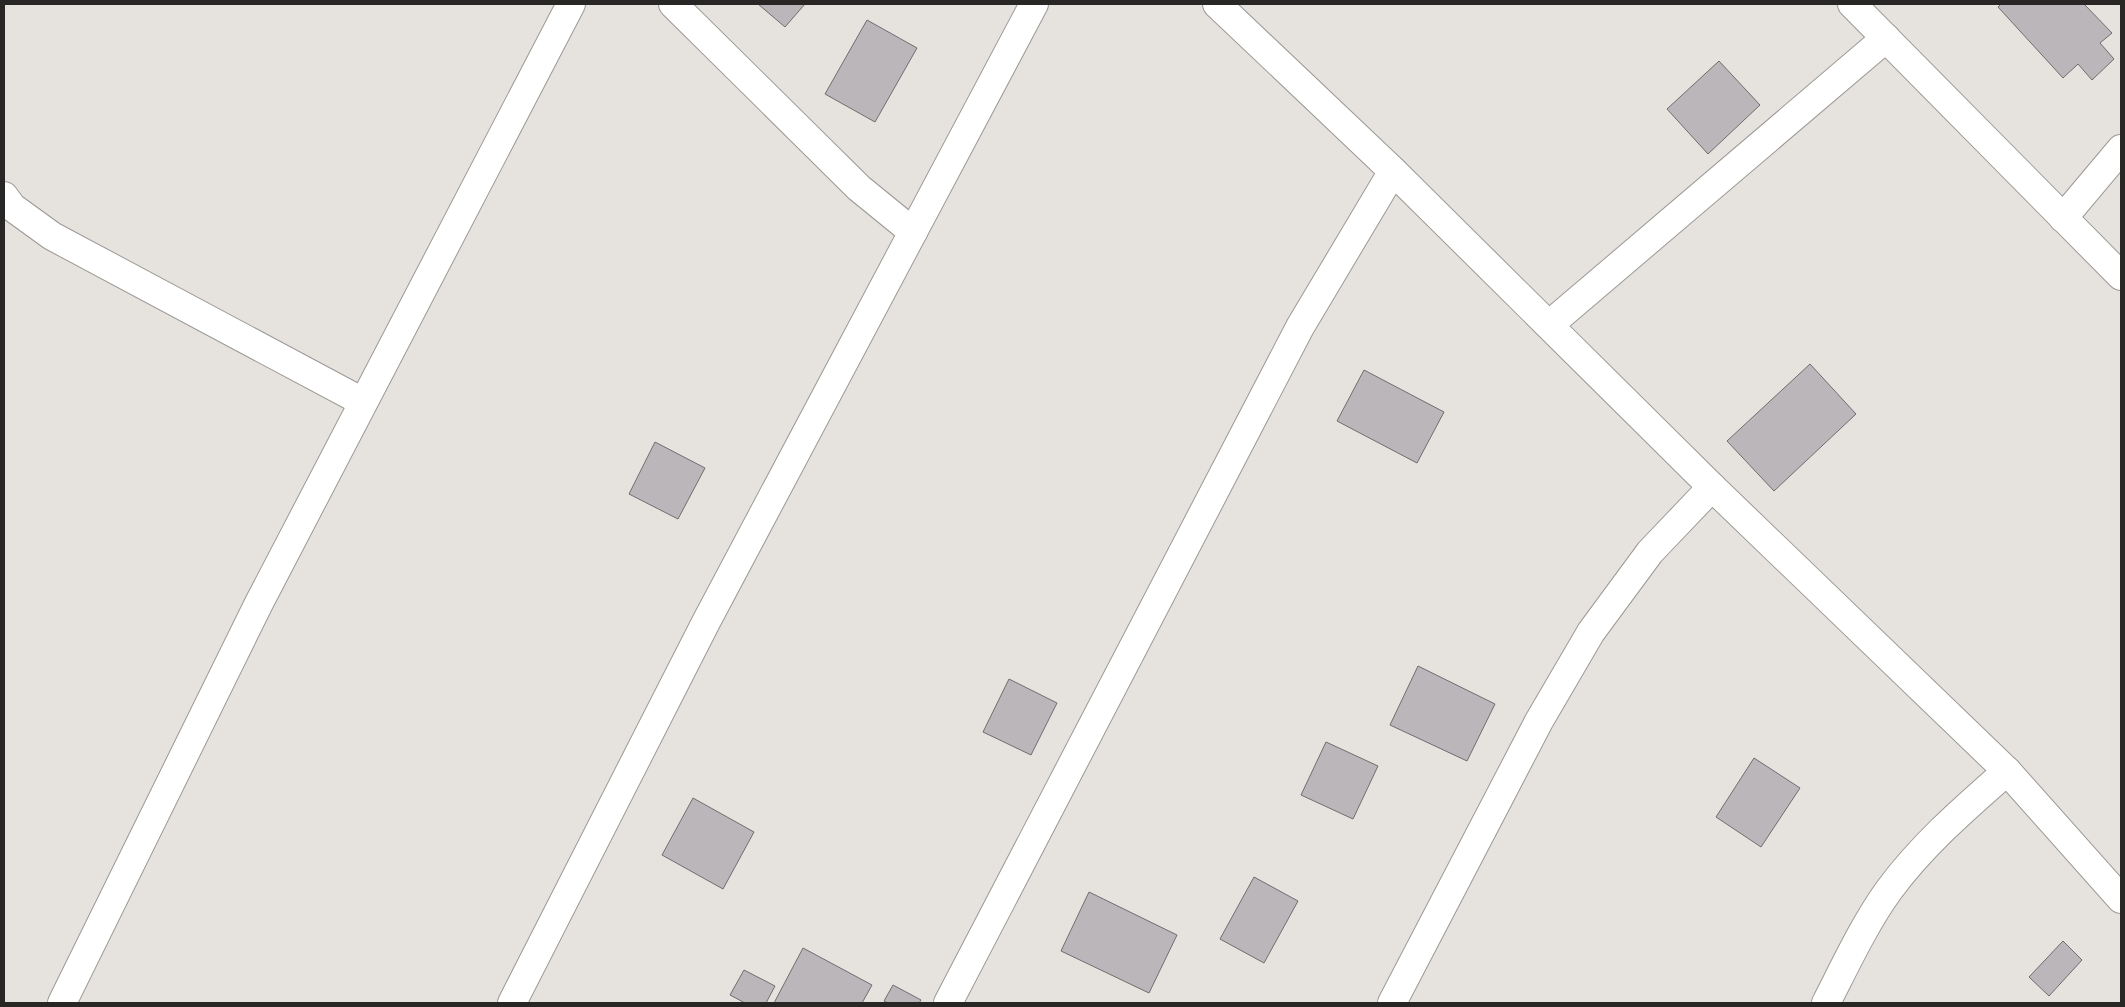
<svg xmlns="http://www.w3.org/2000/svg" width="2125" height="1007" viewBox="0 0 2125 1007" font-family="Montserrat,sans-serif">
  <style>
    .building { fill: #bab6b9; stroke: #706c6f }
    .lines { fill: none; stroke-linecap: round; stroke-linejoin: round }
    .minor-casing { stroke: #9c9995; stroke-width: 30 }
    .minor { stroke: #fff; stroke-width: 28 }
  </style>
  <rect width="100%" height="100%" fill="#e6e3de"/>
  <g class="building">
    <polygon points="758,4 805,4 785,27"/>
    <polygon points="2001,4 2084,4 2112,33 2100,43 2114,59 2092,80 2078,64 2063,78 1998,7"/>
    <polygon points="867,20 917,48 875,122 825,94"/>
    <polygon points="1719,61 1760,105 1708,154 1667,109"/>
    <polygon points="1810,364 1856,414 1774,491 1727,441"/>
    <polygon points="1364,370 1444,412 1417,463 1337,421"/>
    <polygon points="655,442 705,468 678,519 629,494"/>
    <polygon points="1418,666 1495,704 1467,761 1390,725"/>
    <polygon points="1009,679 1057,703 1031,755 983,732"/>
    <polygon points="1326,742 1378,766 1353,819 1301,795"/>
    <polygon points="1754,758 1800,788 1761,847 1716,817"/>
    <polygon points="693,798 754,832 723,889 662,855"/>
    <polygon points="1254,877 1298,901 1264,963 1220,939"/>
    <polygon points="1089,892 1177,935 1149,993 1061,951"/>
    <polygon points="2063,941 2082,960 2049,996 2029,977"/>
    <polygon points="803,948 872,985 862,1003 774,1003"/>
    <polygon points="744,970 775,986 766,1003 745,1003 730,995"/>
    <polygon points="893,985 921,1000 919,1003 888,1003 884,1001"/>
  </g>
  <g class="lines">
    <g class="minor-casing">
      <g id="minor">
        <polyline points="673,4 859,188 913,232"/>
        <polyline points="1217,4 1393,171 1712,487 2007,771 2121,899"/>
        <polyline points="1852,4 2121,276"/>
        <polyline points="4,196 12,207 52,236 363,402"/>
        <polyline points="2063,218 2121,149"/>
        <polyline points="1549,325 1886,38"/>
        <polyline points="62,1003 259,603 571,4"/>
        <polyline points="512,1003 706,622 1034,4"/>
        <polyline points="948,1003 1300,327 1393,171"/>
        <polyline points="1392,1003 1539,721 1591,632 1650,552 1712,487"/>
        <path d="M1826,1003C1845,966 1865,923 1889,890C1923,844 1965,808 2007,771"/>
      </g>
    </g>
    <use href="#minor" class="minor"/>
  </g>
  <rect width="2125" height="1007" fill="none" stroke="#282725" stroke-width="10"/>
</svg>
